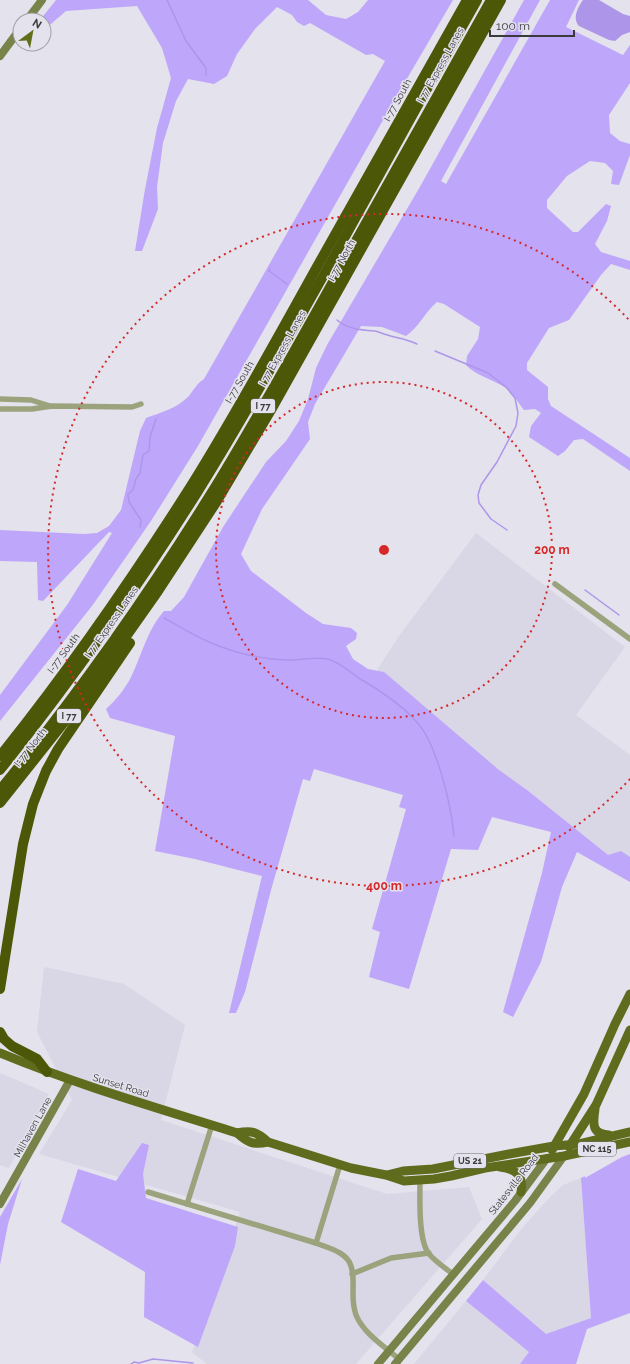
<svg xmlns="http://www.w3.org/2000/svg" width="630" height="1364" viewBox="0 0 630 1364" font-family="Raleway,sans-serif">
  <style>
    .built { fill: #d9d6e6 }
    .forest { fill: #bea6fb }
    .water { fill: #ad96ea }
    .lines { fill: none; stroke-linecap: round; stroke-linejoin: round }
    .stream { stroke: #ad96ea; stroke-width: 1.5 }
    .street { stroke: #9ba37d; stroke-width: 5.5 }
    .secondary { stroke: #788349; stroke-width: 8 }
    .primary { stroke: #606c1d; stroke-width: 9 }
    .highway { stroke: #4c5708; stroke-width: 10 }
    .ring { fill: none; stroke: #d62828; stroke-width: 2; stroke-dasharray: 2 4 }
    .labels { text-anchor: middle; stroke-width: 3; stroke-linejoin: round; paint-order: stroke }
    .shield { fill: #e4e2ec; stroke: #6d6c72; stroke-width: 1 }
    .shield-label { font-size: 9px; font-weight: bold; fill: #3a3a3d }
    .street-label { font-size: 10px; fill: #3a3a3d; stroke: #e4e2ec }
    .centre { fill: #d62828; stroke: #e4e2ec; stroke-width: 2 }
    .ring-label { font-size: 12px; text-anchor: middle; font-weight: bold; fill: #d62828; stroke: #e4e2ec; stroke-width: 3; stroke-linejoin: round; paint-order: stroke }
  </style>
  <rect width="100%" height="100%" fill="#e4e2ec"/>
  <g class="built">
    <polygon points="476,533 625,647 576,715 630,755 630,876 521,790 377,670 399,636"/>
    <polygon points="44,967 124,984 185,1025 161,1120 387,1194 469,1187 482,1219 356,1364 207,1364 192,1352 240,1212 39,1154 72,1100 37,1032"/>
    <polygon points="0,1073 49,1094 9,1168 0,1165"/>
    <polygon points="581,1178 591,1318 546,1334 483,1280 522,1228 552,1195 563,1185"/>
    <polygon points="466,1301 529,1352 520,1364 414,1364"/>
  </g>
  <g class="forest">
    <path d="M56,0H308L326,15L346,19L358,12L368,0H453L391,106L198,446L151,521L92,606L0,721V695L67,605L112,533L109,532L43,601L38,600L37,562L0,561V530L84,534L97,533L109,526L121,510L140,431L146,418C160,413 177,408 188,397C194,390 197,383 204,379L385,61L373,54L366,55L310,23L304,26L297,22L292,15L277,7L255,29L237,54L227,76L214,84L188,79L176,101L163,143L157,187L158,209L142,251H135L145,189L157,128L171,78L162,48L137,6L66,11L44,30V20H40Z"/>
    <path d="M524,0H540L441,181L446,184L550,0H579L566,27L623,55L630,45V83L609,115L610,133L620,141L630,144V155L619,185L611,184L613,171L605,163L590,161L567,176L547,200V208L573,232H578L606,204L611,206L607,221L595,244L601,252L630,261V270L611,264L601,275L569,320L549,328L527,363V370L548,387V399L551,406L630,458V471L583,439L574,440L565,451L558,456L529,437L531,426L541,413L535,409L524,410C518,403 513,393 506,388C493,379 476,376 466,365L467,356L478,339L480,327L444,304L437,302C425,312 419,327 406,336L382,327L361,326L315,404L308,422L310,439L262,509L241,554L251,571L306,613L323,624L351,628L357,633L356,639L346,646L353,659L368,669L384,672L499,770L527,790L608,855L621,851L630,857V882L577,852L562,887L541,962L513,1017L503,1012L542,873L551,832L492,817L478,850L451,849L409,989L369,977L380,932L372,929L406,809L399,807L403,795L314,769L310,781L303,779L271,890L245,992L236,1013H229L262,876L195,859L155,851L175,736L110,718L106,709C116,700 125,689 131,677C142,655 147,630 164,611H171L184,597L223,527L266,462L286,441L299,421L308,399L316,368L327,345L421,185Z"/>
    <polygon points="142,1143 149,1145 143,1174 146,1198 238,1227 235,1246 198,1347 144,1317 145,1272 61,1222 78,1169 116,1181"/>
    <polygon points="630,1154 630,1313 587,1329 576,1364 520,1364 529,1352 466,1301 483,1280 546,1334 591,1318 581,1178 585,1176 585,1178 622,1157"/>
    <polygon points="22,1179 8,1224 0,1265 0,1217"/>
  </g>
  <path class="water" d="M583,0H599L623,14L630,16V32L622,35L615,41L609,40L579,26C572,18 578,7 583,0Z"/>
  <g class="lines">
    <g class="stream">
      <polyline points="167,0 186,41 206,68 206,75"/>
      <polyline points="270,269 269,271 287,284"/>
      <path d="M337,320C347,329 362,330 375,331C379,332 381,333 384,334C396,338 407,339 417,344"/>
      <polyline points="435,351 488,373 506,387 515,398 518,413 516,426 497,462 481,485 478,495 479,503 491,519 507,530"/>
      <polyline points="140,527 141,520 129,502 128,494 133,490 136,479 140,473 143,455 149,451 150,437 156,419"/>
      <polyline points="585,590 619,615"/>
      <path d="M164,618C179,626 194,636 209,642C232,652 261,659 286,660C300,661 314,656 328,659C341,663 351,673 362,680C379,690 401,705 415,720C437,742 451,805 454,836"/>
      <polyline points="131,1364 134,1362 139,1363 153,1359 193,1363"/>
    </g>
    <g class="street">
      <polyline points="0,399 31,400 50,406"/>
      <polyline points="0,409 32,409 52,406 132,407 141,404"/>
      <polyline points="555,584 630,639"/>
      <path d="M420,1180C420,1198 418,1240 429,1254C436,1262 445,1268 453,1274"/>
      <path d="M148,1192L316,1243C328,1248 347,1252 351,1266C354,1274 353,1285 353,1294C353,1301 354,1309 356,1315C364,1334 384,1346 399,1359"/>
      <polyline points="187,1204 212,1125"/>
      <polyline points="316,1243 340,1165"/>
      <polyline points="352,1274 391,1258 429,1253"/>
    </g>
    <g class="secondary">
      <polyline points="27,20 42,0"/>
      <polyline points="0,56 20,29"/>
      <polyline points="0,1204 70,1080"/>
      <polyline points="378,1364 515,1201 547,1158"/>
      <polyline points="395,1364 530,1203 564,1156"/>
    </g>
    <g class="primary">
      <path d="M0,1053C77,1085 158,1108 237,1133C252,1130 257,1132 268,1142L351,1168L386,1175L404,1181L434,1179L451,1176L485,1168L564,1156L630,1142"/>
      <path d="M595,1109C593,1123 591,1134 609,1135"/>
      <path d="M237,1133C248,1143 253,1145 268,1142"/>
      <polyline points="569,1147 596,1105 630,1030"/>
      <polyline points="552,1150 584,1094 615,1024 630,994"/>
      <path d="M500,1167C516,1169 524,1175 521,1192"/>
      <polyline points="387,1175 403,1171 433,1169 509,1154 554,1146 579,1144 630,1132"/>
    </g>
    <g class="highway">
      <path d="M0,756C69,670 132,579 191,486C236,414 277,339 318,265C368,177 417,88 467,0"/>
      <path d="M0,770C71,681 137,588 198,491C243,419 284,345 326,271C376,180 426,90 477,0"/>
      <path d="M0,790C76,697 146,598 209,497C253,426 293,354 333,282C386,188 438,94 491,0"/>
      <polyline points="0,803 77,706 158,591 217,501 271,410 501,0"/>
      <polyline points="0,989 23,844 33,804 46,771 58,749 130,643"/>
      <polyline points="0,1032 4,1039 12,1046 37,1059 47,1072"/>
    </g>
  </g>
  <g class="ring">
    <circle cx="384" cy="550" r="168"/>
    <path d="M630 779A336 336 0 1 1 630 321"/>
  </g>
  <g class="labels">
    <g class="shield">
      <rect x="251" y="399" width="24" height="14" rx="3"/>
      <rect x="57" y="709" width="24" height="14" rx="3"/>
      <rect x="578" y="1142" width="38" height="14" rx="3"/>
      <rect x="454" y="1154" width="32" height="14" rx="3"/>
    </g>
    <g class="shield-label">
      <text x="263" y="409">I 77</text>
      <text x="69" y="719">I 77</text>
      <text x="597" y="1152">NC 115</text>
      <text x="470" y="1164">US 21</text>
    </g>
    <g class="street-label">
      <text transform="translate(440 65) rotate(-61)" y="4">I 77 Express Lanes</text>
      <text transform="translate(397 100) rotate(-61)" y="4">I-77 South</text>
      <text transform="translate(341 260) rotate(-61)" y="4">I-77 North</text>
      <text transform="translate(282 348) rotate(-61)" y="4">I 77 Express Lanes</text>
      <text transform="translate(239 382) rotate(-60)" y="4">I-77 South</text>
      <text transform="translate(111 622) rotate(-55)" y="4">I 77 Express Lanes</text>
      <text transform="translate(63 653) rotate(-54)" y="4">I-77 South</text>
      <text transform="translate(30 747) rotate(-52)" y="4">I-77 North</text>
      <text transform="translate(121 1085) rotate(17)" y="4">Sunset Road</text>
      <text transform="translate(32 1127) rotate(-61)" y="4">Milhaven Lane</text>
      <text transform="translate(513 1184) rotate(-52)" y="4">Statesville Road</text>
    </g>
  </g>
  <circle cx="384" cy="550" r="6" class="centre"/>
  <g class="ring-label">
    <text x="552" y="554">200 m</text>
    <text x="384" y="890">400 m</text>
  </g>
  <g transform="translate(32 32) rotate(32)"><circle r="19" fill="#e4e2ec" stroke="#a09fa6"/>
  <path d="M0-3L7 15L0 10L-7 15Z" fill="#626f19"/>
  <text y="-6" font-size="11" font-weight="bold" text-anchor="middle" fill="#3a3a3d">N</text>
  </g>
  <path d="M490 30v6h84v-6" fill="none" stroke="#3a3a3d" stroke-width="2"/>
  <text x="496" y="30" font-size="12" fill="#3a3a3d" stroke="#e4e2ec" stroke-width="3" paint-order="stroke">100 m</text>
</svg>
